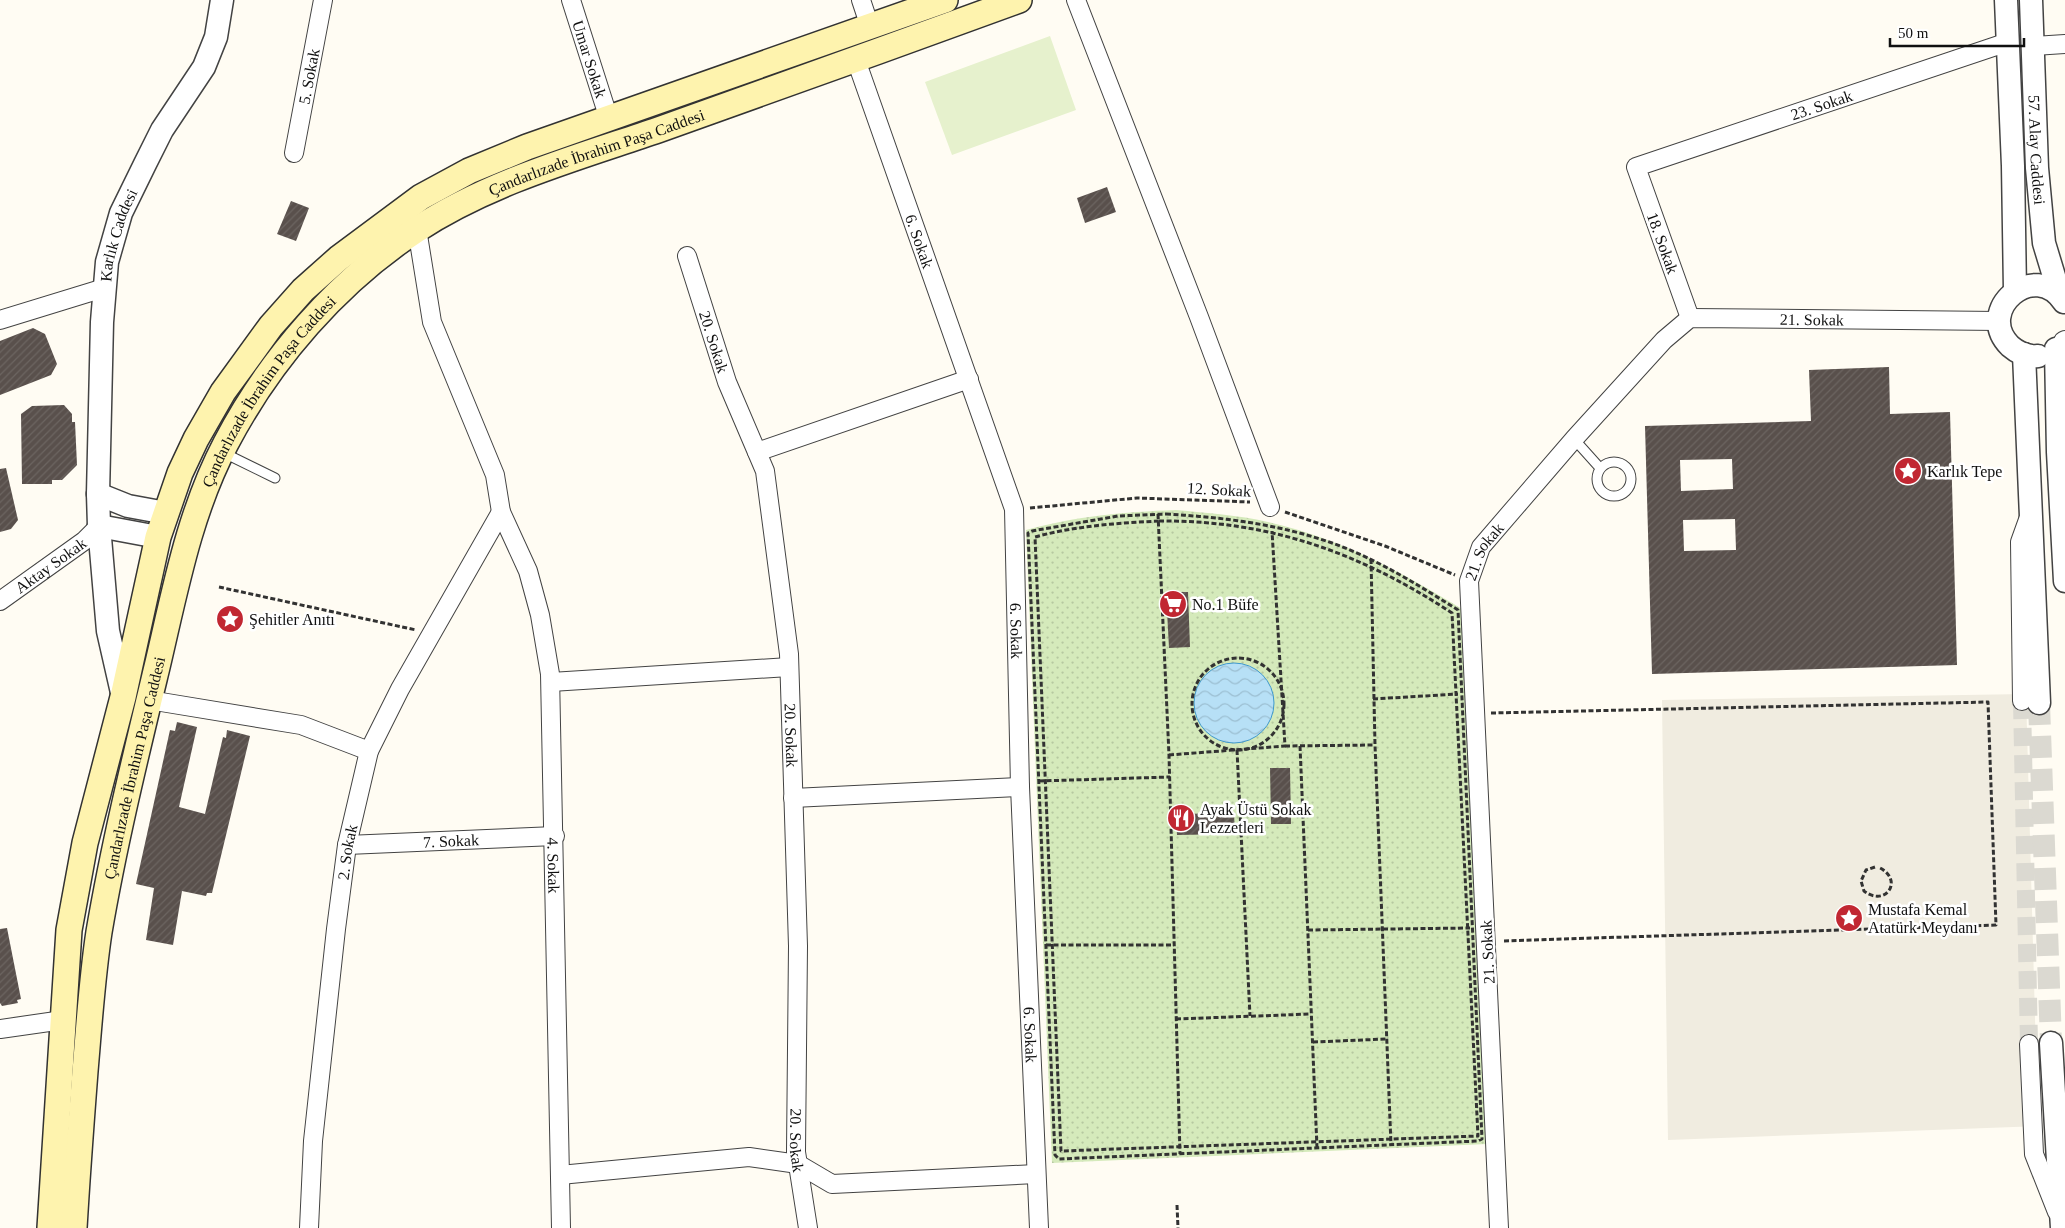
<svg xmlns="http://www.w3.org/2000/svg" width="2065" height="1228" viewBox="0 0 2065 1228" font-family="Georgia,serif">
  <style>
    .park { fill: url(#park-dots) }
    .pitch { fill: #e6f1cd }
    .plaza { fill: #f0ece0 }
    .water { fill: url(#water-waves); stroke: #3e98cd }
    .building { fill: url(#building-hatch); fill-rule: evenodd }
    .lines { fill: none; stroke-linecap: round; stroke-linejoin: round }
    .minor-tunnel { stroke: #dbd9d1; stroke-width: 18; stroke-dasharray: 18 9; stroke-linecap: butt }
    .tertiary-tunnel { stroke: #dbd9d1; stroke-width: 22; stroke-dasharray: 22 11; stroke-linecap: butt }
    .service-casing { stroke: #434343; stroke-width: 11 }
    .minor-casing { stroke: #434343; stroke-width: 20 }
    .tertiary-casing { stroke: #434343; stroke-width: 25 }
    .secondary-casing { stroke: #323232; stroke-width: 28 }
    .path { stroke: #323232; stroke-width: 3; stroke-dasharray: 5 2.5; stroke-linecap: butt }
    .service { stroke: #fff; stroke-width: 9 }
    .minor { stroke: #fff; stroke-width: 18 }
    .tertiary { stroke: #fff; stroke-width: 22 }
    .secondary { stroke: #fef3ae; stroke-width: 25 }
    .labels { text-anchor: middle; stroke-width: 5; stroke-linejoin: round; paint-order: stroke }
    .street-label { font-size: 16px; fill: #101010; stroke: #fff }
    .poi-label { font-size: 16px; fill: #101010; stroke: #fff; text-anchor: start }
  </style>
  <defs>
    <pattern id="park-dots" width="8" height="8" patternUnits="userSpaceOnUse" patternTransform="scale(1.25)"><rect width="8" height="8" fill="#d5eabb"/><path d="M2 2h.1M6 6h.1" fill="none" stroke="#b6c8a0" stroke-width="1.8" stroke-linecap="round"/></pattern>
    <pattern id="water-waves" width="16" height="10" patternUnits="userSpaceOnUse" patternTransform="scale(1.25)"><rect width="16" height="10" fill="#b7e0f6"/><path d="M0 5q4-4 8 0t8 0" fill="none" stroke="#9cbfd2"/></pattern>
    <pattern id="building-hatch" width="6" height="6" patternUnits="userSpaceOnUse" patternTransform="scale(1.25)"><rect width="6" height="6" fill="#59504c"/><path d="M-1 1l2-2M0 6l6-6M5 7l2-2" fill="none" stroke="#6c6561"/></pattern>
  </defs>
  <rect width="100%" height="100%" fill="#fffcf3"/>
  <path class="park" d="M1176,510C1207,513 1238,515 1268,522C1339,538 1400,571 1462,609L1487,1144L1052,1163L1026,530C1077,516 1123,512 1176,510Z"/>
  <polygon class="pitch" points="1050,36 1076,110 952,155 925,82"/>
  <polygon class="plaza" points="2026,694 2038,1126 1668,1140 1662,700"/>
  <circle class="water" cx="1234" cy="703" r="40"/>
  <g class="building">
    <polygon points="1107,187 1116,212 1085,223 1077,198"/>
    <polygon points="291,201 309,208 296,241 277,234"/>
    <polygon points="33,328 45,334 57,364 51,375 0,395 0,341"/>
    <path d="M1889,367L1890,414L1950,412L1957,665L1652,674L1645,426L1811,421L1809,370ZM1732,459L1733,489L1681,491L1680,460ZM1735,519L1736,550L1684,551L1683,520Z"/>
    <polygon points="64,405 72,414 72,422 75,422 77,465 62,480 52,480 52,484 22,484 21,414 32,406"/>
    <polygon points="6,468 18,520 11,529 0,532 0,469"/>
    <polygon points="1166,592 1188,592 1190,647 1169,648"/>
    <polygon points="177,722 197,727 179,807 205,814 223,737 226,738 227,730 250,736 212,893 207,893 206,896 182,891 173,945 146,940 154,888 136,884 170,730 175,731"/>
    <polygon points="1270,768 1290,768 1291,824 1271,824"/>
    <polygon points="1234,813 1235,834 1177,835 1176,814"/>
    <polygon points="7,928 21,999 17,1000 18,1003 2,1006 0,1003 0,929"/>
  </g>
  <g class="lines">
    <polyline class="minor-tunnel" points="2022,701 2029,1044"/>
    <polyline class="tertiary-tunnel" points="2039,703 2051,1043"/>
    <g class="service-casing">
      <g id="service">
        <polyline points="1574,439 1600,468"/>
        <polyline points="224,453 275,478"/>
        <circle cx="1614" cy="479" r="17"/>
      </g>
    </g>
    <g class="minor-casing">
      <g id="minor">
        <path id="s1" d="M571,0L609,119"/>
        <polyline points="861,0 870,27"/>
        <polyline points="1076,0 1199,317 1270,507"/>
        <polyline points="2034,46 2065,44"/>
        <path id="s2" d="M856,60L1014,509L1020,787L1039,1228"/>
        <path id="s3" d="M294,153L323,0"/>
        <path id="s4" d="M417,229L432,322L495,475L501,512L528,571L540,615L550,674L561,1228"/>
        <path id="s5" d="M687,256L727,382L765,471L789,654L798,946L796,1152L808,1228"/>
        <path id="s6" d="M1690,318L1636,167L2008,42"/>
        <polyline points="0,320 104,288"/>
        <polyline points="2063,341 2065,340"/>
        <polyline points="757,452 969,379"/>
        <path id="s7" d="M0,601L84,541L99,526"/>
        <polyline points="551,682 789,667"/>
        <polyline points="149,700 301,725 369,751"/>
        <polyline points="2022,701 2020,542 2029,517"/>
        <polyline points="793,798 1020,787"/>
        <path id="s8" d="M347,845L555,836"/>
        <polyline points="0,1029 63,1020"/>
        <polyline points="2029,1044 2034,1154 2057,1212"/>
        <polyline points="560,1175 749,1157 798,1164 832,1184 1036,1174"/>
        <path id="s9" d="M309,1228L313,1141L336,929L347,845L369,751L400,689L501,512"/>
        <path id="s10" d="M1499,1228L1469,581L1481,547L1574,439L1664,340L1690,318L1999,321"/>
      </g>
    </g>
    <g class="tertiary-casing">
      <g id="tertiary">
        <polyline points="2006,0 2013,166 2015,291"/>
        <path id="s11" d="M2031,0L2037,168L2044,243L2060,296"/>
        <polyline points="2056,349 2058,452 2065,581"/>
        <polyline points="2024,354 2039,703"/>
        <path d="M2038,356C2028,357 2018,353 2010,346C1974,310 2035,258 2064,302"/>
        <polyline points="98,494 128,506 166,513"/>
        <polyline points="99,526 158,537"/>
        <path id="s12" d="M123,697L108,631L99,526L98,494L102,322L107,262L121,213L145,164L162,130L204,67L216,37L222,0"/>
        <polyline points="2051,1043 2062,1228"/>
      </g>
    </g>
    <g class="secondary-casing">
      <g id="secondary">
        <polyline points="50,1228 69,930 85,843 123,697 158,537 180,473 196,439 223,392 271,326 303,290 339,258 421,197 469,171 527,147 945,0"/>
        <path id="s13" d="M74,1228C77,1176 81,1123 85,1071C89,1025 92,978 99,932C114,844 136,754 157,667C175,591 189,513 226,443C270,359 337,282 416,230C489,182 576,158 658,130C778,87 899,44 1019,0"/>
      </g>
    </g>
    <g class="path">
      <polyline points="1030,508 1137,498 1250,502"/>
      <polyline points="1285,512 1385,546 1455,575"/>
      <polyline points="1158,514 1169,755 1180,1154"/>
      <path d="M1166,514C1218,517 1270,523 1320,539C1369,554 1415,583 1458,610L1482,1139L1478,1141L1059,1159L1055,1155L1028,533L1032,531L1118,516Z"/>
      <path d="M1159,521C1269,520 1361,553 1452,613L1478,1136L1061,1151L1035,537C1075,526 1118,523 1159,521Z"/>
      <polyline points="1371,559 1375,745 1391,1145"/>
      <polyline points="219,587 416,630"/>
      <circle cx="1238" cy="704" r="46"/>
      <polyline points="1373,699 1458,694"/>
      <polyline points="1491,713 1988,702 1996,925 1502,941"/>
      <polyline points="1285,746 1375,745"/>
      <polyline points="1300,746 1317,1148"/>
      <polyline points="1237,750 1250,1016"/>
      <polyline points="1169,755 1285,746 1272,531"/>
      <polyline points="1039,781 1170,777"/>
      <path d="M1875,867L1866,870L1861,881L1864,891C1886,908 1905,879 1878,867"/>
      <polyline points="1308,930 1470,928"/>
      <polyline points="1046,945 1174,945"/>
      <polyline points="1176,1019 1311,1014"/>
      <polyline points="1313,1042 1387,1039"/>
      <polyline points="1177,1205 1178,1228"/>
    </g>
    <use href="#service" class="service"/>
    <use href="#minor" class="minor"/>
    <use href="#tertiary" class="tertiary"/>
    <use href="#secondary" class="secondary"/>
  </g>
  <defs>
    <g id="sight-disc" transform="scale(1.4375)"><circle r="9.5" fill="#c12732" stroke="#fff"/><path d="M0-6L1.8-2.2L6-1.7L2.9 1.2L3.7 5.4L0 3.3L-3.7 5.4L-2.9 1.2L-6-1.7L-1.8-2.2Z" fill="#fff"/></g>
    <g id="supermarket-disc" transform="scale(1.4375)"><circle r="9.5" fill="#c12732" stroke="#fff"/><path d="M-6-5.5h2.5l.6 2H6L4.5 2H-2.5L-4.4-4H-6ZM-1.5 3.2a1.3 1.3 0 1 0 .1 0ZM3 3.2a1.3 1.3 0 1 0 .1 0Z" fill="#fff"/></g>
    <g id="restaurant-disc" transform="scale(1.4375)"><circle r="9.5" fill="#c12732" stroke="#fff"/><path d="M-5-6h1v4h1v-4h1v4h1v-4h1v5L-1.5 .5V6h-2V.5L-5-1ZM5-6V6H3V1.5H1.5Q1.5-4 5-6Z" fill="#fff"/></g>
  </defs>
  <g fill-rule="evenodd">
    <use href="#sight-disc" x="1908" y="471"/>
    <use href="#supermarket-disc" x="1173" y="604"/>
    <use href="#sight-disc" x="230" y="619"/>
    <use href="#restaurant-disc" x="1181" y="818"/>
    <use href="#sight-disc" x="1849" y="918"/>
  </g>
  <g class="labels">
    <g class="street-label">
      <text dy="6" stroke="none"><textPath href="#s1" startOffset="62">Umar Sokak</textPath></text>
      <text dy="6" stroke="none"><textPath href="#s3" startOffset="78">5. Sokak</textPath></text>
      <text dy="6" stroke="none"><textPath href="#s6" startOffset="356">23. Sokak</textPath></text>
      <text dy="6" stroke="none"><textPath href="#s11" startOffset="150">57. Alay Caddesi</textPath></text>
      <text dy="6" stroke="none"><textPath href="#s13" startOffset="1289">Çandarlızade İbrahim Paşa Caddesi</textPath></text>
      <text dy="6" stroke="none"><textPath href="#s12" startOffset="466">Karlık Caddesi</textPath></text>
      <text dy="6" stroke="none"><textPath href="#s2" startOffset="192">6. Sokak</textPath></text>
      <text transform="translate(1663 243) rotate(70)" y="6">18. Sokak</text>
      <text dy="6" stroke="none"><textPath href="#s10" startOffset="1116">21. Sokak</textPath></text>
      <text dy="6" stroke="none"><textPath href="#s5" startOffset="90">20. Sokak</textPath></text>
      <text dy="6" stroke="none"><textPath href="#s13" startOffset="870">Çandarlızade İbrahim Paşa Caddesi</textPath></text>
      <text transform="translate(1219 489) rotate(3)" y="6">12. Sokak</text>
      <text dy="6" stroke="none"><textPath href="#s10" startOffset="681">21. Sokak</textPath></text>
      <text dy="6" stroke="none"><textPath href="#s7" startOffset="62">Aktay Sokak</textPath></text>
      <text dy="6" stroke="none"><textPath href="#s2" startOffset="598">6. Sokak</textPath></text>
      <text dy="6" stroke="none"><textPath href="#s5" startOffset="495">20. Sokak</textPath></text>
      <text dy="6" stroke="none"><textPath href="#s13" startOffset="465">Çandarlızade İbrahim Paşa Caddesi</textPath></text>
      <text dy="6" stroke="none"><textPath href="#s8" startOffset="104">7. Sokak</textPath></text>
      <text dy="6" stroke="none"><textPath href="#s9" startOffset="378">2. Sokak</textPath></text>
      <text dy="6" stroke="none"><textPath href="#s4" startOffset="659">4. Sokak</textPath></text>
      <text transform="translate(1487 952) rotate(-93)" y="6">21. Sokak</text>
      <text dy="6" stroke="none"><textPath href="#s2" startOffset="1002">6. Sokak</textPath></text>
      <text dy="6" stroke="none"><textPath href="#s5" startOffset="900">20. Sokak</textPath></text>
    </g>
    <g class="poi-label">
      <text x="1927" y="477">Karlık Tepe</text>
      <text x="1192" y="610">No.1 Büfe</text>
      <text x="249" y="625">Şehitler Anıtı</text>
      <text x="1200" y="815">Ayak Üstü Sokak<tspan x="1200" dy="18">Lezzetleri</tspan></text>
      <text x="1868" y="915">Mustafa Kemal<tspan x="1868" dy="18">Atatürk Meydanı</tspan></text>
    </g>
  </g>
  <path d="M1890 38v8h134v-8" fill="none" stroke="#101010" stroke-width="2.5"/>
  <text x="1898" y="38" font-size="15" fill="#101010" stroke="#ffffff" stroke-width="4" paint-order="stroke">50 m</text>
</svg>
